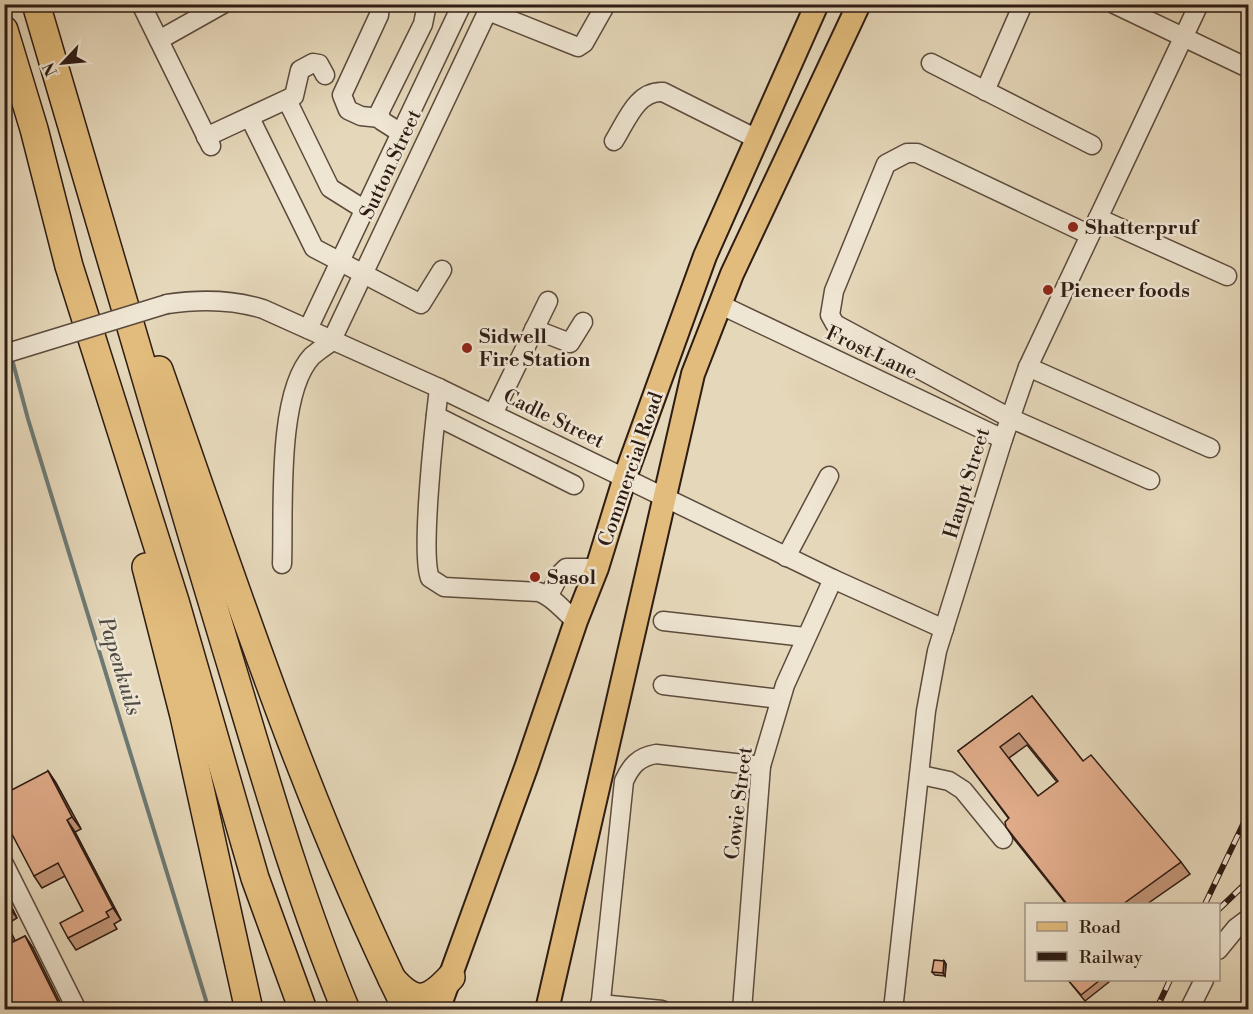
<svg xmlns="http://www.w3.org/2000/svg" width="1253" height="1014" viewBox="0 0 1253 1014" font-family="'Libre Bodoni',serif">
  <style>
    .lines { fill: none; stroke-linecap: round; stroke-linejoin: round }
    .stream { stroke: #6d7a75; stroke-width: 4 }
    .minor-casing { stroke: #5c4b3d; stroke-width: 21 }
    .major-casing { stroke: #2e1c14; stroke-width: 26 }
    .highway-casing { stroke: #2e1c14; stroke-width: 30 }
    .minor { stroke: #eee5d2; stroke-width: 18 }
    .major { stroke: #e2bc7c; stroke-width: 22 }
    .highway { stroke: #e2bc7c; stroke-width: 27 }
    .rail-casing { stroke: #2e1c14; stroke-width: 6 }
    .rail { stroke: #eee5d2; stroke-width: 4; stroke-dasharray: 11; stroke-linecap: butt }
    .minor-bridge-casing { stroke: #5c4b3d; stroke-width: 21; stroke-linecap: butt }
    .minor-bridge { stroke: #eee5d2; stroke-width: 18 }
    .wall { fill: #c29578; stroke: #2e1c14; stroke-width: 1.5; fill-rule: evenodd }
    .shaded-wall { fill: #9e7962; stroke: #2e1c14; stroke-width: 1.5 }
    .building { fill: #e2ad8c; stroke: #2e1c14; stroke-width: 1.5; fill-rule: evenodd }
    .poi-dot { fill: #8f2418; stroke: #eee5d2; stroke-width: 2 }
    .labels { text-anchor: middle; stroke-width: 5; stroke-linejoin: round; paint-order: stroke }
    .street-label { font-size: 20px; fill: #2e1c14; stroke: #eee5d2 }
    .poi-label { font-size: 20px; font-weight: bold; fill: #2e1c14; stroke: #eee5d2; text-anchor: start }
    .water-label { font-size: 21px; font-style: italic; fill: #4e4b44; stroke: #eee5d2 }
  </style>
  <rect width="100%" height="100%" fill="#e5d7b9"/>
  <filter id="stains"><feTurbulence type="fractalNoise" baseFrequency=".00333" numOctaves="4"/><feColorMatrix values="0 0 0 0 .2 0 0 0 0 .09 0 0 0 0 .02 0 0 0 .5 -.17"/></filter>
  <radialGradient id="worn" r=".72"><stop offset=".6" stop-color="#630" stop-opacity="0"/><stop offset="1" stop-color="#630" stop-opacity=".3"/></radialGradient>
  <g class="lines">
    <g class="stream">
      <polyline points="4,330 9,348"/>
      <polyline points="12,359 28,419 209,1010"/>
    </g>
    <g class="minor-casing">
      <g id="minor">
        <polyline points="141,4 211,146"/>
        <polyline points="1114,4 1248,68"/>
        <polyline points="488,11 578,47 584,43 606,4"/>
        <polyline points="159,40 223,4"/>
        <polyline points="931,63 1092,145"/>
        <polyline points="985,91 1023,4"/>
        <polyline points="287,100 330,188 365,210"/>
        <polyline points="250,118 314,248 421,304 442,270"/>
        <polyline points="380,118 361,116 348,110 342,95 379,15 380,4"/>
        <polyline points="401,133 382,121 379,113 423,24 427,4"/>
        <polyline points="206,137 294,96 300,70 313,63 319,64 325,75"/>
        <path d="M614,141C626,122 637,90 663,92L757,139"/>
        <polyline points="1098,218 1227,276"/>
        <polyline points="1090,235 917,153 907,153 886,164 834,291 830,315 835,324 1010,418 1150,480"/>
        <path d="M167,304C200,299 231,299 263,309L439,388L833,579L944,629"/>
        <polyline points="721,305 1003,439"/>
        <polyline points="308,329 462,4"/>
        <polyline points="534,329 570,343 583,322"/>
        <polyline points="1028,367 1210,448"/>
        <path d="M439,388C435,421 420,553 430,578L444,587L539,592C554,597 563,611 576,621"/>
        <polyline points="493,414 548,301"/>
        <polyline points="436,416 574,485"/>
        <polyline points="786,557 829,476"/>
        <path d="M282,564C284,512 276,394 312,356C318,351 325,346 331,342L491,4"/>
        <polyline points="549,595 560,574 566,568 597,568"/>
        <polyline points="663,621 805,637"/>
        <polyline points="663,685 780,699"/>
        <polyline points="921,775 949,781 963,790 1003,839"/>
        <polyline points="4,864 77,1010"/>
        <polyline points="1218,950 1236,928 1248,919"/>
        <polyline points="600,1004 662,1010"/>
        <path d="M600,1010L624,781C631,766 638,757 656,754L761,766"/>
        <polyline points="742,1010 761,766 785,685 833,579"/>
        <polyline points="893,1010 926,711 937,651 1003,439 1028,367 1199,4"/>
        <polyline points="1189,1010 1204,980"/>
      </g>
    </g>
    <g class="major-casing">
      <g id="major">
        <polyline points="438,1010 527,765 576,621 597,568 625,477 705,256 817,4"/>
        <polyline points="547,1010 693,374 732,274 859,4"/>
      </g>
    </g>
    <g class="highway-casing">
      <g id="highway">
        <path d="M36,4C100,219 161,434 226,648C263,770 297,892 346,1010"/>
        <polyline points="4,30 34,129 69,266 175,601 255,878 303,1010"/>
        <path d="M159,370C235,586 305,803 407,1010"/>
        <polyline points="146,567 184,716 249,1010"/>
        <path d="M392,979C415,1005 428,1002 451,977"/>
      </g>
    </g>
    <use href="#minor" class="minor"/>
    <use href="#major" class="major"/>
    <use href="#highway" class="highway"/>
    <g class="rail-casing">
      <g id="rail">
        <polyline points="1205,904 1248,814"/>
        <polyline points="1218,910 1248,881"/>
        <polyline points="1156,1010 1170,980"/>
      </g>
    </g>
    <use href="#rail" class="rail"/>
    <g class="minor-bridge-casing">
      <polyline id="minor-bridge" points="4,354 167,304"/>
    </g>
    <use href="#minor-bridge" class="minor-bridge"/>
  </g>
  <g class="wall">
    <path d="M1032,696L1083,761L1181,862L1190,874L1147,904H1066L1014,839L1006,827L1009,819L958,751ZM1027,745L1057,782L1038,796L1009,758Z"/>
    <polygon points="48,771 56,783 81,829 75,832 121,920 114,924 117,929 76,950 68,938 83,911 65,876 42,888 34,876"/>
    <polygon points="4,892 17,918 7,924 15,941 25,936 33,948 4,1010"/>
    <polygon points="944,961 946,964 945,976 935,975 932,972"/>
    <polygon points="1068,980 1107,980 1109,982 1085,1001"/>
  </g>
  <g class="shaded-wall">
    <polygon points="48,771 56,783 81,829 72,817"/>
    <polygon points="67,820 75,832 121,920 113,908"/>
    <polygon points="4,892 17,918 9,907 4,897"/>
    <polygon points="4,920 7,924 21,953 13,942 4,924"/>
    <polygon points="25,936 33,948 64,1010 62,1010"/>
    <polygon points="944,961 946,964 945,976 943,973"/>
  </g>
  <g class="building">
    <path d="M1032,696L1083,761L1091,755L1181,862L1123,904H1067L1006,827L1005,822L1009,818L958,751ZM1019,733L1058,781L1038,796L1000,747Z"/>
    <polygon points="48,771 72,817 67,820 113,908 106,912 109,917 68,938 60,923 83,911 58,863 34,876 4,819 4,794"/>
    <polygon points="4,897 9,907 4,909"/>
    <polygon points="4,924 13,942 25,936 62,1010 4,1010"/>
    <polygon points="934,960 944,961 943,973 932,972"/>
    <polygon points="1068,980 1100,980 1081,995"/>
  </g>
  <g class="poi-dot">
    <circle cx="1073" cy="227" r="6"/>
    <circle cx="1048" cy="290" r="6"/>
    <circle cx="467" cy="348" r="6"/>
    <circle cx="535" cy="577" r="6"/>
  </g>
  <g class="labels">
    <g class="street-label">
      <text transform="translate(390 164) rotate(-65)" y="7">Sutton Street</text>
      <text transform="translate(872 352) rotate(25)" y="7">Frost Lane</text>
      <text transform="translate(554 418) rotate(26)" y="7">Cadle Street</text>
      <text transform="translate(630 469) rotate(-71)" y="7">Commercial Road</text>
      <text transform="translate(966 483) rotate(-73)" y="7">Haupt Street</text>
      <text transform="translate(738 803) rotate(-83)" y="7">Cowie Street</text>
    </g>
    <g class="poi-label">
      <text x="1085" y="234">Shatterpruf</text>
      <text x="1060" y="297">Pieneer foods</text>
      <text x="479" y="343">Sidwell<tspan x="479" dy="23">Fire Station</tspan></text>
      <text x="547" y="584">Sasol</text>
    </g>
    <g class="water-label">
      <text transform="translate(120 666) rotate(73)" y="7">Papenkuils</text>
    </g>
  </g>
  <rect width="1253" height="1014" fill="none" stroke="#e5d7b9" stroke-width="24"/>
  <rect x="6" y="6" width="1241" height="1002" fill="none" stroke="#2e1c14" stroke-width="3"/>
  <rect x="12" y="12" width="1229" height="990" fill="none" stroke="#2e1c14" stroke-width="1.5"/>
  <rect x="1025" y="903" width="195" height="78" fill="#eee5d2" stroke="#a19586" stroke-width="1.5"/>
  <rect x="1037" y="922" width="30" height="9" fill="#e2bc7c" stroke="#a19586" stroke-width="1.5"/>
  <text x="1079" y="933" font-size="18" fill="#2e1c14">Road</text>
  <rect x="1037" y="952" width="30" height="9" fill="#2e1c14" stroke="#a19586" stroke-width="1.5"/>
  <text x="1079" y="963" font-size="18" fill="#2e1c14">Railway</text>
  <g transform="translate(63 63) rotate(244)" stroke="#eee5d2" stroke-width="4.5" paint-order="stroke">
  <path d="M0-4.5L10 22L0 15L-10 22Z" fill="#2e1c14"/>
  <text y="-9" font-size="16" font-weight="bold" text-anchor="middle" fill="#2e1c14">N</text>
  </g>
  <rect width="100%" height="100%" filter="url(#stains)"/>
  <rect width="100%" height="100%" fill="url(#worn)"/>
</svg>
